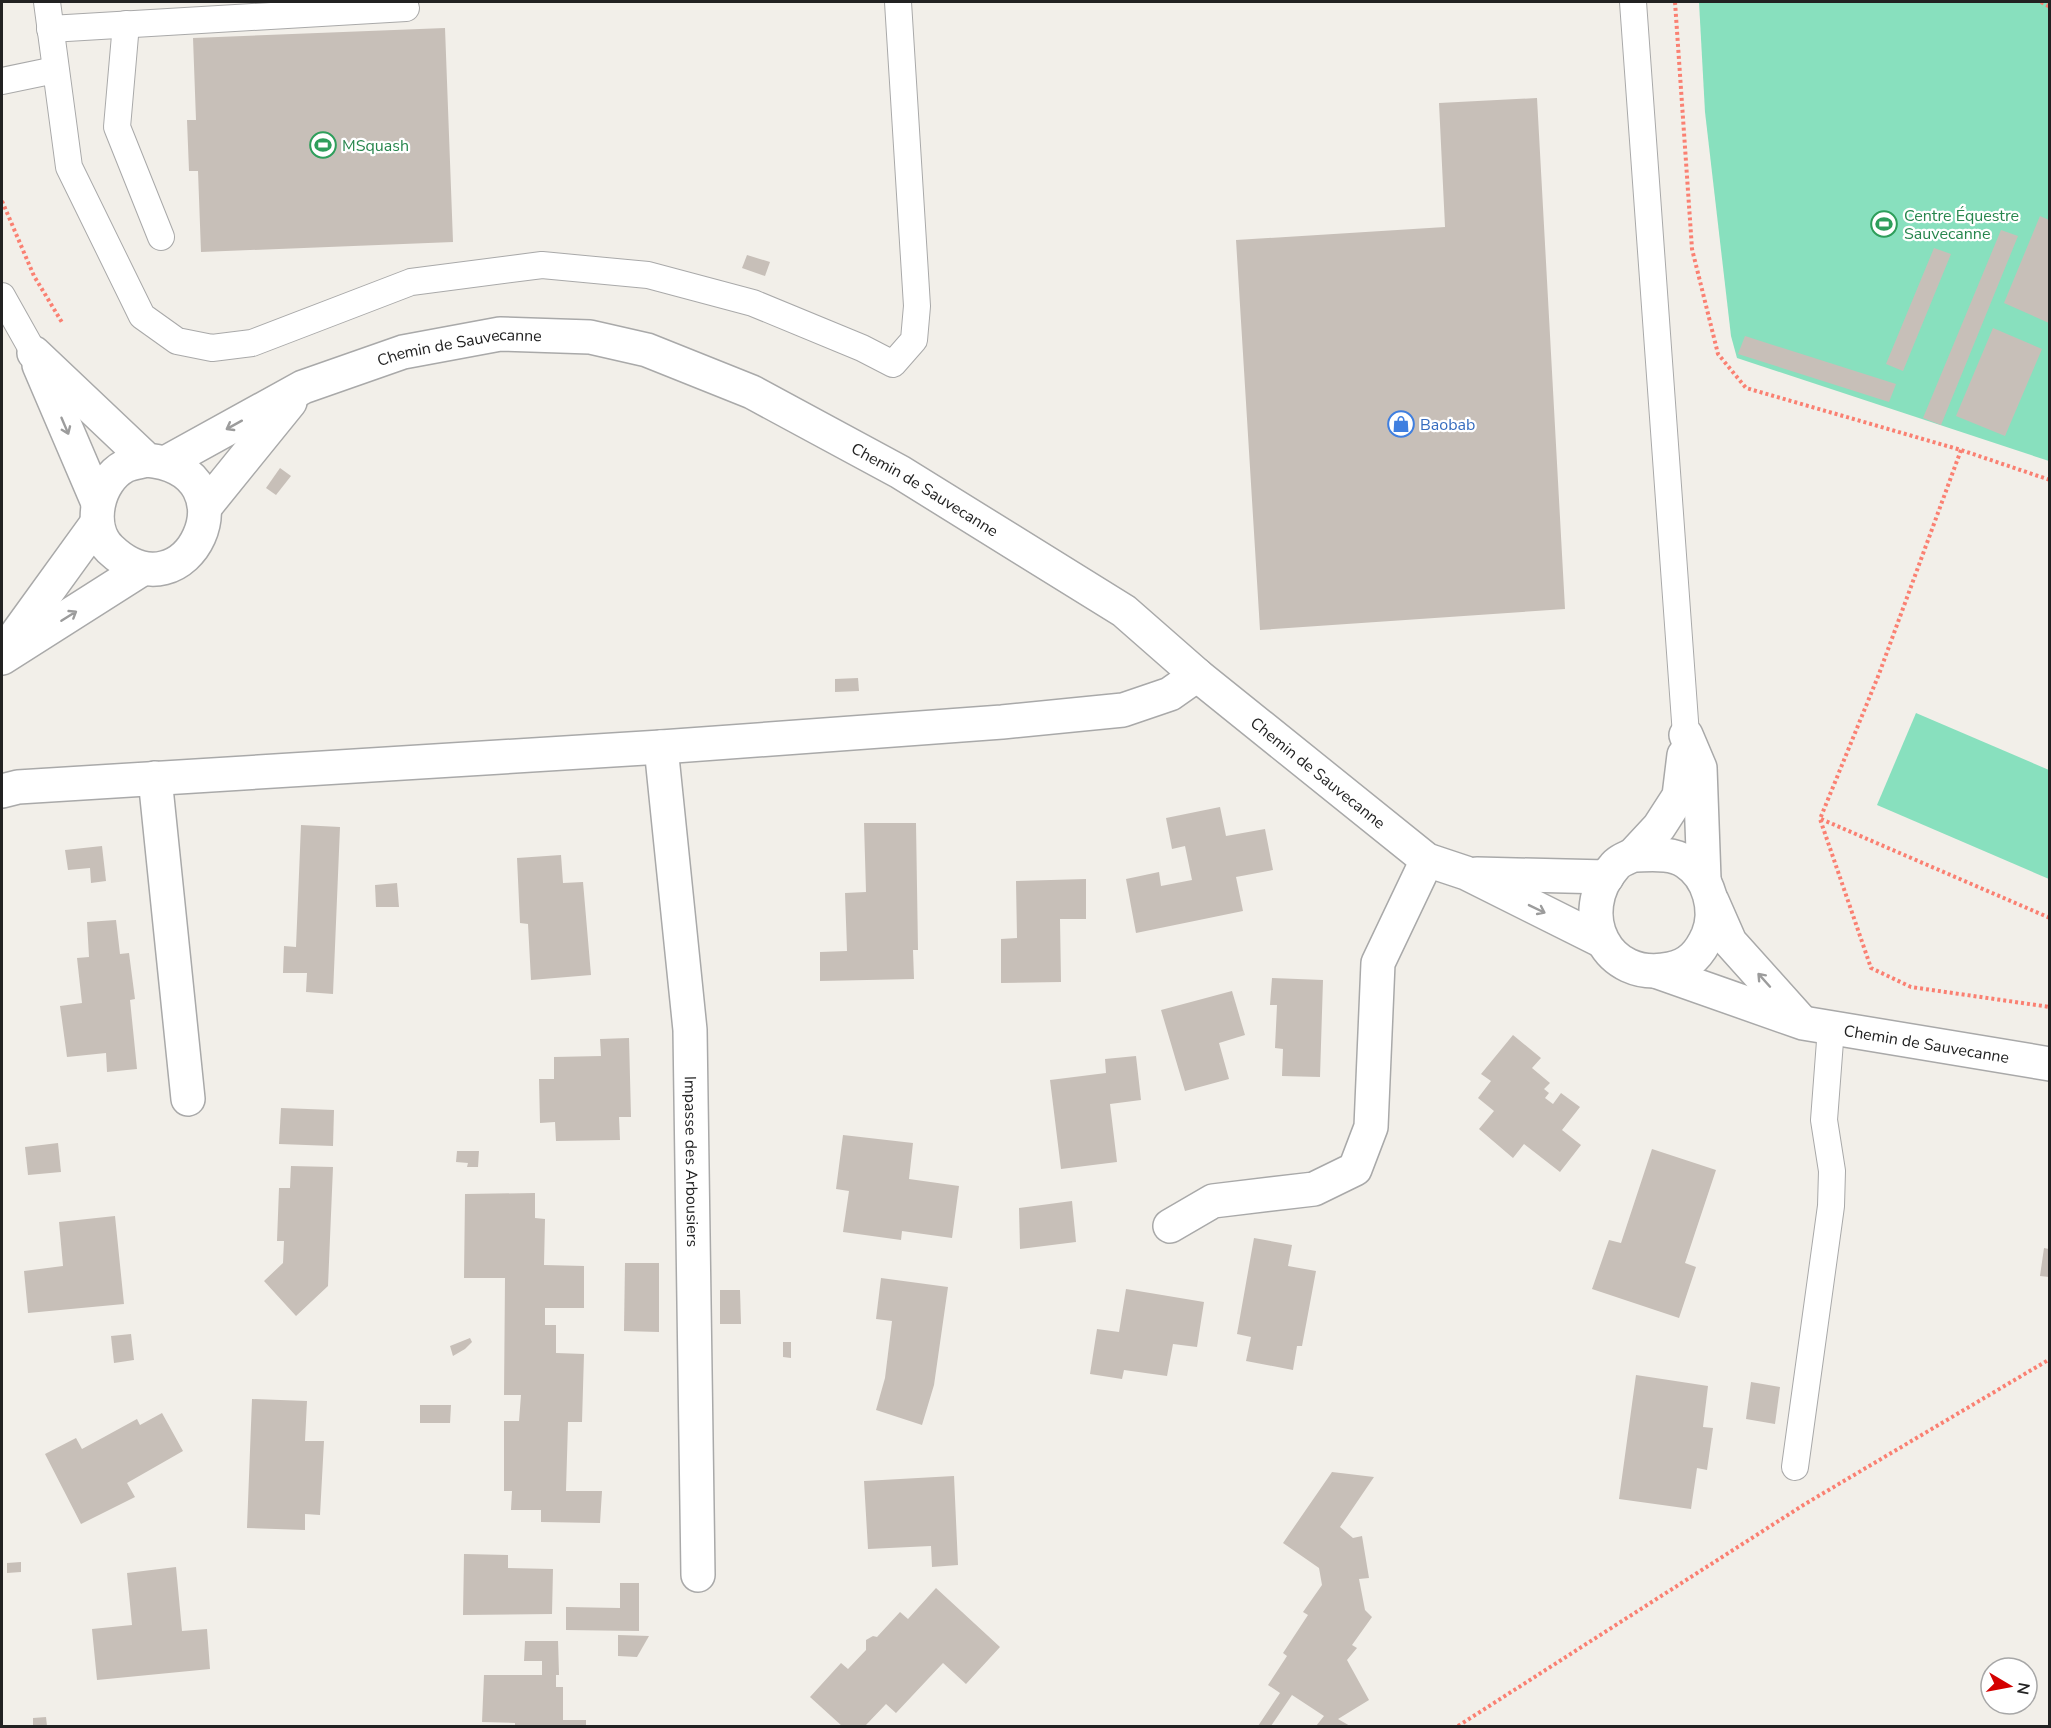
<svg xmlns="http://www.w3.org/2000/svg" width="2051" height="1728" viewBox="0 0 2051 1728" font-family="'Nunito Sans',sans-serif">
  <style>
    .pitch { fill: #88e0be }
    .building { fill: #c7bfb8 }
    .lines { fill: none; stroke-linecap: round; stroke-linejoin: round }
    .service-casing { stroke: #a9a9a9; stroke-width: 28 }
    .minor-casing { stroke: #a9a9a9; stroke-width: 36 }
    .path { stroke: #fa8072; stroke-width: 4; stroke-dasharray: 3 3; stroke-linecap: butt }
    .service { stroke: #fff; stroke-width: 26 }
    .minor { stroke: #fff; stroke-width: 33 }
    .oneway { stroke: #9c9c9c }
    .labels { text-anchor: middle; stroke-width: 4.5; stroke-linejoin: round; paint-order: stroke }
    .leisure-label { font-size: 16px; fill: #27864d; stroke: #fff; text-anchor: start }
    .street-label { font-size: 16px; fill: #222; stroke: #fff }
    .shop-label { font-size: 16px; fill: #366cbe; stroke: #fff; text-anchor: start }
  </style>
  <rect width="100%" height="100%" fill="#f2efe9"/>
  <g class="pitch">
    <polygon points="1699,2 2049,2 2049,461 1737,358 1731,336 1705,112"/>
    <polygon points="1916,713 2049,770 2049,879 1877,805"/>
  </g>
  <g class="building">
    <polygon points="445,28 453,242 201,252 198,171 189,171 187,120 196,120 193,38"/>
    <polygon points="1537,98 1565,609 1260,630 1236,240 1445,227 1439,103"/>
    <polygon points="2040,216 2049,220 2049,323 2004,303"/>
    <polygon points="2001,230 2018,236 1941,425 1923,418"/>
    <polygon points="1934,248 1951,254 1903,371 1886,364"/>
    <polygon points="747,255 770,262 765,276 742,268"/>
    <polygon points="1993,328 2042,349 2005,436 1956,416"/>
    <polygon points="1745,336 1896,384 1889,402 1738,354"/>
    <polygon points="280,468 291,476 276,495 266,488"/>
    <polygon points="858,678 859,691 835,692 835,679"/>
    <polygon points="1220,807 1226,836 1265,829 1273,870 1236,877 1243,911 1136,933 1126,879 1159,872 1161,886 1192,880 1185,846 1172,849 1166,818"/>
    <polygon points="864,823 916,823 918,950 913,950 914,979 820,981 820,952 847,951 845,893 866,892"/>
    <polygon points="301,825 340,827 333,994 306,992 307,973 283,973 284,946 296,947"/>
    <polygon points="102,846 106,881 91,883 90,868 68,870 65,850"/>
    <polygon points="561,855 563,883 583,882 591,975 531,980 528,924 520,923 517,858"/>
    <polygon points="1086,879 1086,919 1060,919 1061,982 1001,983 1001,939 1017,938 1016,881"/>
    <polygon points="397,883 399,907 376,907 375,885"/>
    <polygon points="116,920 120,954 129,953 135,999 130,1000 137,1069 107,1072 106,1053 67,1057 60,1006 82,1003 77,958 89,957 87,922"/>
    <polygon points="1272,978 1323,980 1320,1077 1282,1076 1283,1049 1275,1048 1277,1005 1270,1005"/>
    <polygon points="1232,991 1245,1035 1219,1043 1229,1079 1185,1091 1161,1010"/>
    <polygon points="1513,1035 1541,1058 1532,1068 1550,1083 1544,1089 1549,1093 1545,1098 1553,1104 1561,1093 1580,1107 1562,1130 1581,1145 1560,1172 1524,1144 1513,1158 1479,1129 1494,1111 1478,1098 1491,1081 1481,1074"/>
    <polygon points="629,1038 631,1117 619,1117 620,1140 556,1141 555,1122 540,1123 539,1079 554,1079 554,1057 601,1056 600,1039"/>
    <polygon points="1136,1056 1141,1100 1110,1104 1117,1162 1061,1169 1050,1080 1106,1073 1105,1059"/>
    <polygon points="281,1108 334,1110 333,1146 279,1144"/>
    <polygon points="843,1135 913,1143 909,1179 959,1186 952,1238 902,1231 901,1240 843,1232 849,1191 836,1189"/>
    <polygon points="58,1143 61,1172 28,1175 25,1147"/>
    <polygon points="1652,1149 1716,1170 1685,1263 1696,1267 1679,1318 1592,1289 1609,1240 1621,1243"/>
    <polygon points="457,1151 479,1151 478,1167 467,1167 468,1163 456,1162"/>
    <polygon points="291,1166 333,1167 328,1286 296,1316 264,1281 283,1263 284,1241 277,1241 279,1188 290,1188"/>
    <polygon points="535,1193 535,1218 545,1219 544,1265 584,1266 584,1308 545,1308 545,1325 556,1325 556,1353 584,1354 582,1422 568,1422 566,1491 602,1491 600,1523 541,1522 541,1510 511,1510 512,1491 504,1491 504,1421 519,1421 521,1395 504,1395 505,1278 464,1278 465,1194"/>
    <polygon points="1072,1201 1076,1242 1020,1249 1019,1208"/>
    <polygon points="115,1216 124,1304 28,1313 24,1271 63,1266 59,1222"/>
    <polygon points="1254,1238 1292,1245 1288,1266 1316,1271 1302,1346 1297,1346 1293,1370 1246,1361 1251,1337 1237,1334"/>
    <polygon points="2044,1248 2049,1249 2049,1277 2040,1276"/>
    <polygon points="625,1263 659,1263 659,1332 624,1331"/>
    <polygon points="881,1278 948,1287 934,1385 922,1425 876,1410 885,1378 892,1321 876,1319"/>
    <polygon points="1126,1289 1204,1302 1197,1347 1173,1344 1167,1376 1124,1370 1122,1379 1090,1374 1097,1329 1119,1332"/>
    <polygon points="720,1290 740,1290 741,1324 720,1324"/>
    <polygon points="131,1334 134,1360 114,1363 111,1336"/>
    <polygon points="470,1338 472,1342 465,1349 453,1356 450,1346"/>
    <polygon points="783,1342 791,1342 791,1358 783,1357"/>
    <polygon points="1636,1375 1708,1386 1703,1427 1713,1428 1707,1470 1697,1468 1691,1509 1619,1499"/>
    <polygon points="1751,1382 1780,1387 1775,1424 1746,1419"/>
    <polygon points="252,1399 307,1401 305,1441 324,1441 320,1515 305,1514 305,1530 247,1528"/>
    <polygon points="420,1405 451,1405 450,1423 420,1423"/>
    <polygon points="162,1413 183,1451 127,1483 135,1497 81,1524 45,1454 76,1438 82,1449 137,1419 140,1425"/>
    <polygon points="1332,1472 1374,1477 1340,1527 1353,1538 1362,1536 1369,1578 1359,1579 1365,1610 1372,1617 1352,1645 1357,1648 1347,1660 1369,1700 1338,1719 1350,1726 1316,1726 1324,1716 1292,1695 1271,1726 1258,1726 1280,1693 1268,1685 1287,1656 1283,1653 1308,1615 1303,1612 1322,1585 1319,1568 1283,1543"/>
    <polygon points="954,1476 958,1565 932,1567 931,1546 868,1549 864,1481"/>
    <polygon points="464,1554 508,1555 508,1568 553,1569 552,1614 463,1615"/>
    <polygon points="21,1562 21,1572 7,1573 7,1563"/>
    <polygon points="176,1567 182,1631 207,1629 210,1669 97,1680 92,1629 132,1625 127,1573"/>
    <polygon points="620,1583 639,1583 639,1631 566,1630 566,1607 620,1608"/>
    <polygon points="936,1588 1000,1647 966,1684 943,1663 896,1713 886,1704 865,1726 842,1726 810,1697 841,1663 848,1669 866,1650 866,1640 873,1636 877,1637 900,1612 908,1619"/>
    <polygon points="618,1635 649,1636 637,1657 618,1656"/>
    <polygon points="525,1641 558,1641 559,1675 556,1675 556,1687 563,1687 563,1720 586,1720 586,1726 515,1726 515,1723 482,1722 484,1675 542,1675 542,1661 524,1661"/>
    <polygon points="46,1717 47,1726 33,1726 33,1718"/>
  </g>
  <g class="lines">
    <g class="service-casing">
      <g id="service">
        <polyline points="47,2 69,167 142,316 177,341 212,348 252,343 411,282 542,265 648,275 753,303 862,348 893,364 914,340 917,306 898,2"/>
        <polyline points="1633,2 1686,735"/>
        <polyline points="126,24 117,127 161,237"/>
        <polyline points="50,29 406,8"/>
        <polyline points="2,81 55,70"/>
        <polyline points="2,296 34,353"/>
        <polyline points="1795,1467 1831,1206 1832,1171 1824,1120 1831,1028"/>
      </g>
    </g>
    <g class="minor-casing">
      <g id="minor">
        <path d="M34,353L147,460C258,471 187,623 110,549C87,527 97,481 125,466C131,463 140,462 147,460"/>
        <polyline points="39,365 98,503"/>
        <path id="s1" d="M167,462L303,387L403,352L500,334L590,337L647,350L752,392L900,472L1124,611L1197,675L1427,860L1466,873L1602,941"/>
        <polyline points="205,507 290,402"/>
        <polyline points="8,646 97,523"/>
        <polyline points="2,658 142,569"/>
        <polyline points="1686,735 1700,768 1704,879"/>
        <path id="s2" d="M661,747L690,1030L698,1575"/>
        <polyline points="155,778 188,1099"/>
        <polyline points="2,791 18,787 661,747 1002,722 1123,710 1170,694 1197,675"/>
        <path d="M1633,855C1650,855 1671,852 1686,862C1709,877 1718,910 1708,935C1700,953 1690,965 1670,969C1606,983 1573,913 1614,867C1618,861 1627,858 1633,855Z"/>
        <polyline points="1633,855 1659,827 1679,796 1684,755"/>
        <polyline points="1477,874 1607,877"/>
        <polyline points="1712,901 1730,942 1800,1020"/>
        <path id="s3" d="M1658,972L1803,1023L2050,1064"/>
        <polyline points="1170,1226 1213,1201 1314,1189 1355,1169 1371,1127 1378,963 1427,860"/>
      </g>
    </g>
    <g class="path">
      <polyline points="1675,2 1692,249 1718,354 1746,388 1961,450 2050,480"/>
      <polyline points="2041,2 2050,7"/>
      <polyline points="2,201 34,276 63,324"/>
      <polyline points="1961,450 1879,674 1820,819 1871,968 1911,987 2050,1007"/>
      <polyline points="1821,819 2050,918"/>
      <polyline points="1458,1726 1805,1504 2050,1359"/>
    </g>
    <use href="#service" class="service"/>
    <use href="#minor" class="minor"/>
  </g>
  <defs><path id="oneway-shaft" d="M-6 0H5M1.5-3L5.5 0L1.5 3" fill="none" stroke-width="1.6" stroke-linecap="round" stroke-linejoin="round" transform="scale(1.5)"/></defs>
  <g class="oneway">
    <use href="#oneway-shaft" transform="translate(234 425) rotate(151)"/>
    <use href="#oneway-shaft" transform="translate(65 426) rotate(67)"/>
    <use href="#oneway-shaft" transform="translate(69 616) rotate(-32)"/>
    <use href="#oneway-shaft" transform="translate(1537 909) rotate(26)"/>
    <use href="#oneway-shaft" transform="translate(1764 980) rotate(-132)"/>
  </g>
  <defs>
    <g id="stadium-ring" transform="scale(1.35)"><circle r="9.5" fill="#fff" stroke="#2e9e5b" stroke-width="1.5"/><path d="M0-5a6.5 5 0 1 0 0 10a6.5 5 0 1 0 0-10ZM-3.5-1.8h7v3.6h-7Z" fill="#2e9e5b"/></g>
    <g id="shop-ring" transform="scale(1.35)"><circle r="9.5" fill="#fff" stroke="#3f7fe0" stroke-width="1.5"/><path d="M-5-2.5h2.3a2.7 3.5 0 0 1 5.4 0H5L5.5 6h-11ZM-1.5-2.5h3a1.5 2.3 0 0 0-3 0Z" fill="#3f7fe0"/></g>
  </defs>
  <g fill-rule="evenodd">
    <use href="#stadium-ring" x="323" y="145"/>
    <use href="#stadium-ring" x="1884" y="224"/>
    <use href="#shop-ring" x="1401" y="424"/>
  </g>
  <g class="labels">
    <g class="leisure-label">
      <text x="342" y="151">MSquash</text>
      <text x="1904" y="221">Centre Équestre<tspan x="1904" dy="18">Sauvecanne</tspan></text>
    </g>
    <g class="street-label">
      <text dy="6" stroke="none"><textPath href="#s1" startOffset="318">Chemin de Sauvecanne</textPath></text>
      <text dy="6" stroke="none"><textPath href="#s1" startOffset="820">Chemin de Sauvecanne</textPath></text>
      <text dy="6" stroke="none"><textPath href="#s1" startOffset="1306">Chemin de Sauvecanne</textPath></text>
      <text dy="6" stroke="none"><textPath href="#s3" startOffset="279">Chemin de Sauvecanne</textPath></text>
      <text dy="6" stroke="none"><textPath href="#s2" startOffset="416">Impasse des Arbousiers</textPath></text>
    </g>
    <g class="shop-label">
      <text x="1420" y="430">Baobab</text>
    </g>
  </g>
  <rect width="2051" height="1728" fill="none" stroke="#222222" stroke-width="6"/>
  <g transform="translate(2009 1686) rotate(100)"><circle r="28" fill="#ffffff" stroke="#a7a7a7" stroke-width="1.5"/>
  <path d="M0-4.5L10 22L0 15L-10 22Z" fill="#d40000"/>
  <text y="-9" font-size="16" font-weight="bold" text-anchor="middle" fill="#222222">N</text>
  </g>
</svg>
